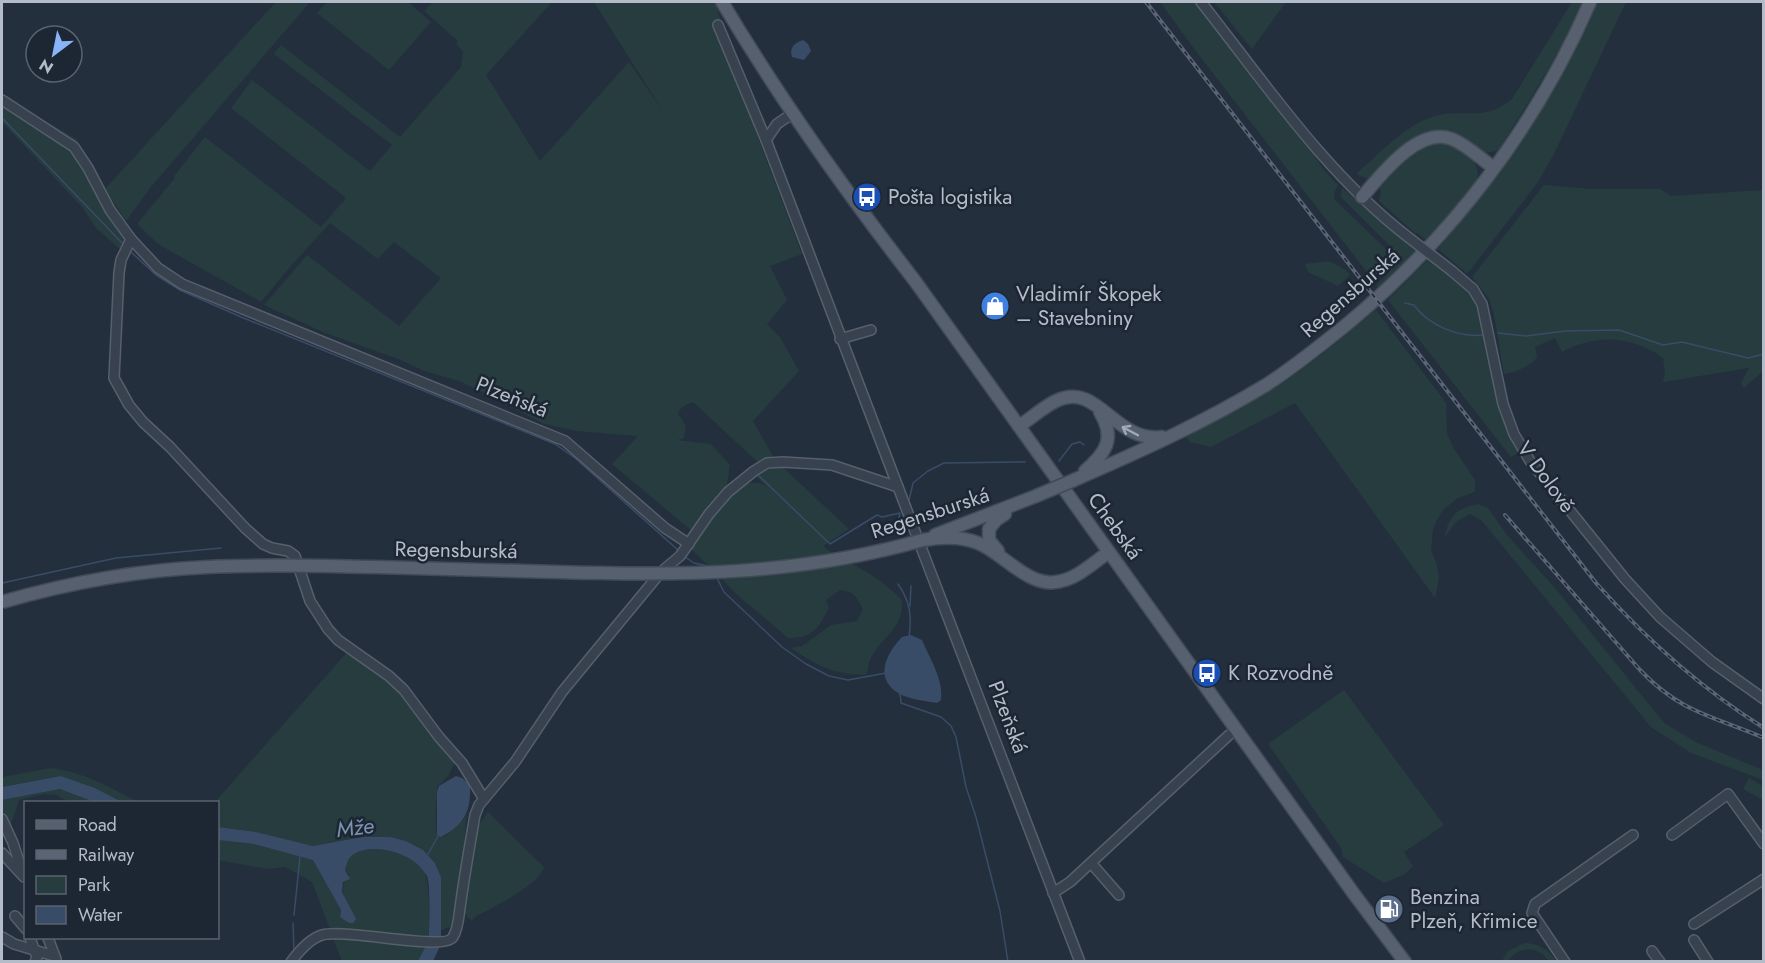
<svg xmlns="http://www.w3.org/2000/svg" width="1765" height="963" viewBox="0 0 1765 963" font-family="Jost,sans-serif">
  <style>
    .green { fill: #263c3f }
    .water { fill: #394c67 }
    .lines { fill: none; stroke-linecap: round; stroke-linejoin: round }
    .stream { stroke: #394c67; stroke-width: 1.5 }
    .minor-casing { stroke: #565f6c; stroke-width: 12 }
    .major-casing { stroke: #414a57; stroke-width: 15 }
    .minor { stroke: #38414e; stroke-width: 9 }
    .major { stroke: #56606e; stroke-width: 12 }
    .rail-casing { stroke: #5a6575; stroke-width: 4 }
    .rail { stroke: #1d2633; stroke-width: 1.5; stroke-dasharray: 4.5; stroke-linecap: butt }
    .minor-bridge-casing { stroke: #565f6c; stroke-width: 12; stroke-linecap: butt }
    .major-bridge-casing { stroke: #414a57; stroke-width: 15; stroke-linecap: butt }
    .minor-bridge { stroke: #38414e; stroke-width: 9 }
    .major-bridge { stroke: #56606e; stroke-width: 12 }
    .oneway { stroke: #a1aab7 }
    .labels { text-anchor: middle; stroke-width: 5; stroke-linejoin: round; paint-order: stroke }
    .poi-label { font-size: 21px; fill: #b4bcc9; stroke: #1d2633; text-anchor: start }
    .street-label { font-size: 21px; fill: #b4bcc9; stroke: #1d2633 }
    .water-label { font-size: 22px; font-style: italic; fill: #7c92b1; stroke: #1d2633 }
  </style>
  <rect width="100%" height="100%" fill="#242f3e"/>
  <g class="green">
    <polygon points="276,2 310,2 151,187 126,221 105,189"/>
    <polygon points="327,2 408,2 431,22 389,70 317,13"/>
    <path d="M433,2H552L486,75L540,161L629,62L664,113L594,2H715L758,138L802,254L770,266L787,300L767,324L780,337L799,371L753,421L775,460L849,529L823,546L834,555L781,563L711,568L691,549C708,525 724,501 746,483H760L767,487L753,473L763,467L693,402C686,405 680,407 678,414C685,423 688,428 683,439L676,440L711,444L730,465L726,490L693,532L612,464L638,436L577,431L544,424L462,382L424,371L401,360L325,333L264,305L307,255L399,326L441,278L394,242L378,259L330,223L289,268L261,302L158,244L137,224L175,178L174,176L205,137L321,227L346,198L231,108L252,80L370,171L392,145L274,54L281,45L400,137L461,67L463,51L456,44L458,41L424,11Z"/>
    <polygon points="1160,2 1195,2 1303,138 1324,170 1338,185 1334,194 1335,200 1387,250 1389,263 1373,280 1198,54"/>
    <polygon points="1214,2 1286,2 1252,49"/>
    <path d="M1572,2H1583C1560,54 1529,101 1499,149C1475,165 1449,120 1416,136L1370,180L1356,174C1378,155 1401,129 1429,118C1460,106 1483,124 1512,99Z"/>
    <path d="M1595,2H1626L1554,154L1538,182L1472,268L1467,273L1465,272L1438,249C1476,205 1511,159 1542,109C1563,75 1579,38 1595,2Z"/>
    <polygon points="2,97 77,139 79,147 92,167 125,236 120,249 96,228 82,207 2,122"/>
    <path d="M1442,142C1462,148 1486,162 1475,185L1426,240L1417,233L1416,234L1379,201L1381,191L1379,189C1389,173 1405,153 1423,146C1429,144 1436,143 1442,142Z"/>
    <path d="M1544,185L1590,189H1660L1671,196L1763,190V371L1744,388L1741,383L1749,368L1663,382L1665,372L1663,358C1631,335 1596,334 1562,352L1555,338L1535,347L1537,357C1531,366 1514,373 1504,374L1494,315L1489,299L1472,277Z"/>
    <path d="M1342,188L1417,250L1379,288L1376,285C1387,275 1398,266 1394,250L1341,197Z"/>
    <path d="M1428,260C1443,270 1459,280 1470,295C1490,322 1490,373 1499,406C1503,422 1511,438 1519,452L1511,457L1388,300Z"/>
    <polygon points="1329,261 1346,270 1350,275 1338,286 1308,272 1305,264"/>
    <path d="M1376,310L1446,403L1447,433L1453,447L1475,480V492L1458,498L1444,509L1437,520L1433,530L1431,550L1437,565L1439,578L1435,598L1295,403L1211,447L1190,442L1186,437C1219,419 1252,402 1284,382C1316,360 1346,335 1376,310Z"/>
    <path d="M1478,504L1488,508L1507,535L1555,588L1664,723L1696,742L1763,770V780L1691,753L1651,727L1482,521L1470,514L1457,521L1444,538C1450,515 1455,509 1478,504Z"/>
    <path d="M846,562C862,566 891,588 902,600C904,630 881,636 870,660C868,664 868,669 867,674L863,675C832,674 816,665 791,648L802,646L831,625L857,621L863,610C858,598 854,591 840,590L826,600L829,608C818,629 813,638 788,638L734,592L721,578L754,575Z"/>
    <path d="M348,651L402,691L456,760L448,776L437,787C437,804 434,818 437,835L441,837L445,836L465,818L467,813L460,883L453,926L441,930V877L435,863L423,850L406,841L390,837H362L313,846L256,832L218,827V802H215Z"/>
    <polygon points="1344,690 1444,825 1404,852 1413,866 1405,874 1384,883 1343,857 1341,848 1268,744"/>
    <path d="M51,768C83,772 110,787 138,802H122L95,788L61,776L2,787V777Z"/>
    <polygon points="1749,778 1763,786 1763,800 1743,789"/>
    <polygon points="60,789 94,802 70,802 56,795 43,794 19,800 11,824 2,837 2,800"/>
    <path d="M488,812L544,867C538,886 493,907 475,917L472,921L468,918L463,910L475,830Z"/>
    <path d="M218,840L254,844L313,859L341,910L340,917L356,919C345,905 337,890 349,874L345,870C347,864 348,857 353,854C372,842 413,853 424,872C430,880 430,929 428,940C427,947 422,955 419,961H342L312,882L285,867L267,869L218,860Z"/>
    <path d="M1524,943C1539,943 1548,949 1556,961H1549C1538,946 1519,945 1508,961H1502L1508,951Z"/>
  </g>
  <g class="water">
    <path d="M803,40L808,44L811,51L804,60L792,57C789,48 794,43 803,40Z"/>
    <path d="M911,635L922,640C929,657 944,680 941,700L937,703C927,701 914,700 904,696C873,682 884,656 902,637Z"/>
    <polygon points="61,776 95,788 122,802 94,802 60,789 2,800 2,787"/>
    <path d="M456,776L462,778L470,785C471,811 465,824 441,837L437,835V792L439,786Z"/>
    <path d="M218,827L256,832L313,846L362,837H390L406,841L423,850L435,863L441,877V944L433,961H418C421,955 426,947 428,940C430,931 430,889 428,880C428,877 426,874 424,872C413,853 372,842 354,854C348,857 347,864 345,870L350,879L343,882L342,892L356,919L353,923H349L340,917L341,910L313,860L254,844L218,840Z"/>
  </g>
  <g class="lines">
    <g class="stream">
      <polyline points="2,118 123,244"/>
      <polyline points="131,252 156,275 180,290 241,317 555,444 575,458 678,550"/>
      <path d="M1405,303L1414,305C1428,325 1459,338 1483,335"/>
      <polyline points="1498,333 1526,336 1565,331 1619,330 1663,345 1682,342 1748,358 1764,354"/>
      <polyline points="1059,461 1072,444 1080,442 1084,445"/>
      <polyline points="757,474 830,544 877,515 882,517 900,513 898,523"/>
      <polyline points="909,500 913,483 928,471 944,463 1025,462"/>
      <polyline points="685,557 694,563 708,566"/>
      <polyline points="716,576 724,592 782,647 806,664 829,676 848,680 886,673"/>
      <polyline points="2,583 116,558 221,548"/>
      <path d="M898,584C910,601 912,616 909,637"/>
      <polyline points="910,606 911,586"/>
      <polyline points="900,693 901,703 941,717 951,726 956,737 966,787 976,817 1000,911 1008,962"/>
      <polyline points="427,856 438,836"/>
      <polyline points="294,915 300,857"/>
      <polyline points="293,923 294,951"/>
    </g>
    <g class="minor-casing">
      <g id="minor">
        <path d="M1201,2C1265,83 1325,173 1408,237"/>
        <polyline points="718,25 766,140 898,487"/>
        <polyline points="2,100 74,147 88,168 110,210 131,239 158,268 182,284 565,441 665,528 689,544"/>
        <polyline points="766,140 777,124 793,113"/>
        <polyline points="131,239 121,260 119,273 114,378 129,405 143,422 170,447 245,528 263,544 272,548 288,551 295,556 310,601 328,629 338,640 389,676 404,690 439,737 462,763 484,799"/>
        <polyline points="1452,271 1473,289 1482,304 1503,404 1514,434 1530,461 1625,579 1660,617 1712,662 1764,699"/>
        <polyline points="840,339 871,330"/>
        <polyline points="2,819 13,843 24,877"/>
        <polyline points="1672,835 1728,794 1764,844"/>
        <polyline points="2,853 23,876"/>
        <polyline points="1091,863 1119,895"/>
        <polyline points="1053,893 1070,882 1229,735"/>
        <polyline points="15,916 26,929"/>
        <polyline points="1694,924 1764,879"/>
        <polyline points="2,937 14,944 54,956"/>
        <polyline points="30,938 37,957 35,962"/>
        <polyline points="48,938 56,959"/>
        <polyline points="1694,940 1708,962"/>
        <polyline points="1652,951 1660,962"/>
        <path d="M291,962C299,951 309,939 322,935C346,928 445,952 453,937C459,928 459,912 461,901C465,872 470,844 475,815L479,805L515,762L562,692L661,572L680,556L709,514L728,492L754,471L767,463L783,462L832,465L898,487L1080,962"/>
        <polyline points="1565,962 1532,913 1535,904 1633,835"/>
      </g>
    </g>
    <g class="major-casing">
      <g id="major">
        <path d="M722,2C780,99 846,192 915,281L1354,894L1405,962"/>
        <path d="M1362,197C1381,175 1418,126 1452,139C1467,145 1481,159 1494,168"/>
        <path d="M1019,426C1032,418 1044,406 1058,400C1098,382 1115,443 1162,437"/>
        <path d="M1085,471C1106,453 1116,438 1100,412"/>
        <path d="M1074,480C1139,452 1205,422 1266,385C1294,367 1320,346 1346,325C1451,238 1536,127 1590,2"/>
        <polyline points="935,535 1036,496"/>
        <path d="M923,540C941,537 961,536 978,543C1005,554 1030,590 1061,581C1079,577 1094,562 1109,552"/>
        <polyline points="998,551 989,540 989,529 996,520 1005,514"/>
      </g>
    </g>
    <use href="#minor" class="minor"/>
    <use href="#major" class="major"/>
    <g class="rail-casing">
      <g id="rail">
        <path d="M1146,2L1596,583C1646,639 1700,688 1764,728"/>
        <path d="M1505,515L1640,670C1681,713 1713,716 1764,738"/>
      </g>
    </g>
    <use href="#rail" class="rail"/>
    <g class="minor-bridge-casing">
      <polyline id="minor-bridge" points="1408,237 1452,271"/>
    </g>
    <g class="major-bridge-casing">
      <g id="major-bridge">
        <polyline points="1036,496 1074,480"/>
        <path d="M2,602C68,583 139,570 208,567C264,564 320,566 376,567C436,569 497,570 558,572C685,576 799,575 923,540"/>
      </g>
    </g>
    <use href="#minor-bridge" class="minor-bridge"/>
    <use href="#major-bridge" class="major-bridge"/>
  </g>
  <defs><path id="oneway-shaft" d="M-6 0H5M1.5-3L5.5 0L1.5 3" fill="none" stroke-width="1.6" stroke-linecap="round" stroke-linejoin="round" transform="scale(1.5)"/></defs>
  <use class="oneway" href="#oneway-shaft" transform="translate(1130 431) rotate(-152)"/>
  <defs>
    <g id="bus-disc" transform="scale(1.5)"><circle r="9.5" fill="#1a4fb4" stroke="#1d2633"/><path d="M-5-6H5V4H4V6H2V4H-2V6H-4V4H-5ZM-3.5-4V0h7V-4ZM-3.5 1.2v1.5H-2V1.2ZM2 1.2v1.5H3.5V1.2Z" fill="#fff"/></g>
    <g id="shop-disc" transform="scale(1.5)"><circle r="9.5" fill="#3f7fe0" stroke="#1d2633"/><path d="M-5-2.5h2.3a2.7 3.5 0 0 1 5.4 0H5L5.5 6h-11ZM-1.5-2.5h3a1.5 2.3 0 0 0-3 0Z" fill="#fff"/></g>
    <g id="fuel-disc" transform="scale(1.5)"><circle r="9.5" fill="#5c6f8a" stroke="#1d2633"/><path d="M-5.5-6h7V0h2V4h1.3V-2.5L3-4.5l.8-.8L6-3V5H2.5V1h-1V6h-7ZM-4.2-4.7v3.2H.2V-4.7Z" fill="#fff"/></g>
  </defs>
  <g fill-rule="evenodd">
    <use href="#bus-disc" x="867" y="197"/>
    <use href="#shop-disc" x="995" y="306"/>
    <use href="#bus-disc" x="1207" y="673"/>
    <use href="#fuel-disc" x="1389" y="909"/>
  </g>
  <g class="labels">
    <g class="poi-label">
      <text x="888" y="204">Pošta logistika</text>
      <text x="1016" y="301">Vladimír Škopek<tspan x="1016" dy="24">– Stavebniny</tspan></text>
      <text x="1228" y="680">K Rozvodně</text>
      <text x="1410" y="904">Benzina<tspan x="1410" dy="24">Plzeň, Křimice</tspan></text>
    </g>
    <g class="street-label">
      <text transform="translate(1350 293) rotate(-41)" y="7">Regensburská</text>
      <text transform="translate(512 397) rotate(22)" y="7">Plzeňská</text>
      <text transform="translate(1546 477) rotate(54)" y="7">V Dolově</text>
      <text transform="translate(930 513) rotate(-18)" y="7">Regensburská</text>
      <text transform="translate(1115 526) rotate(54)" y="7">Chebská</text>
      <text transform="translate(456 550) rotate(1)" y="7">Regensburská</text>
      <text transform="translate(1008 717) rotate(69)" y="7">Plzeňská</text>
    </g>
    <g class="water-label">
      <text transform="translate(355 827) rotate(-7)" y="8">Mže</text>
    </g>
  </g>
  <rect width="1765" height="963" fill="none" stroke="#b4bcc9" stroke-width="6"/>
  <rect x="24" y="801" width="195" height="138" fill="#1d2633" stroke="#59626f" stroke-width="1.5"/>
  <rect x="36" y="820" width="30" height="9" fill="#56606e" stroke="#59626f" stroke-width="1.5"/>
  <text x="78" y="831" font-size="18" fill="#b4bcc9">Road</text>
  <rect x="36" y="850" width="30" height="9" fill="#5a6575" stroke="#59626f" stroke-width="1.5"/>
  <text x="78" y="861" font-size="18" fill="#b4bcc9">Railway</text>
  <rect x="36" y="876" width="30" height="18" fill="#263c3f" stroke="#59626f" stroke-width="1.5"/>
  <text x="78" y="891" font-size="18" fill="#b4bcc9">Park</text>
  <rect x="36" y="906" width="30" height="18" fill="#394c67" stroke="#59626f" stroke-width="1.5"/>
  <text x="78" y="921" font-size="18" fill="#b4bcc9">Water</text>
  <g transform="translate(54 54) rotate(212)"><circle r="28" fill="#1d2633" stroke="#59626f" stroke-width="1.5"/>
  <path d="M0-4.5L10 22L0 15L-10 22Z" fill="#8ab4f8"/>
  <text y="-9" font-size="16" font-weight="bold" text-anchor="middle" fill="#b4bcc9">N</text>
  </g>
</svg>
